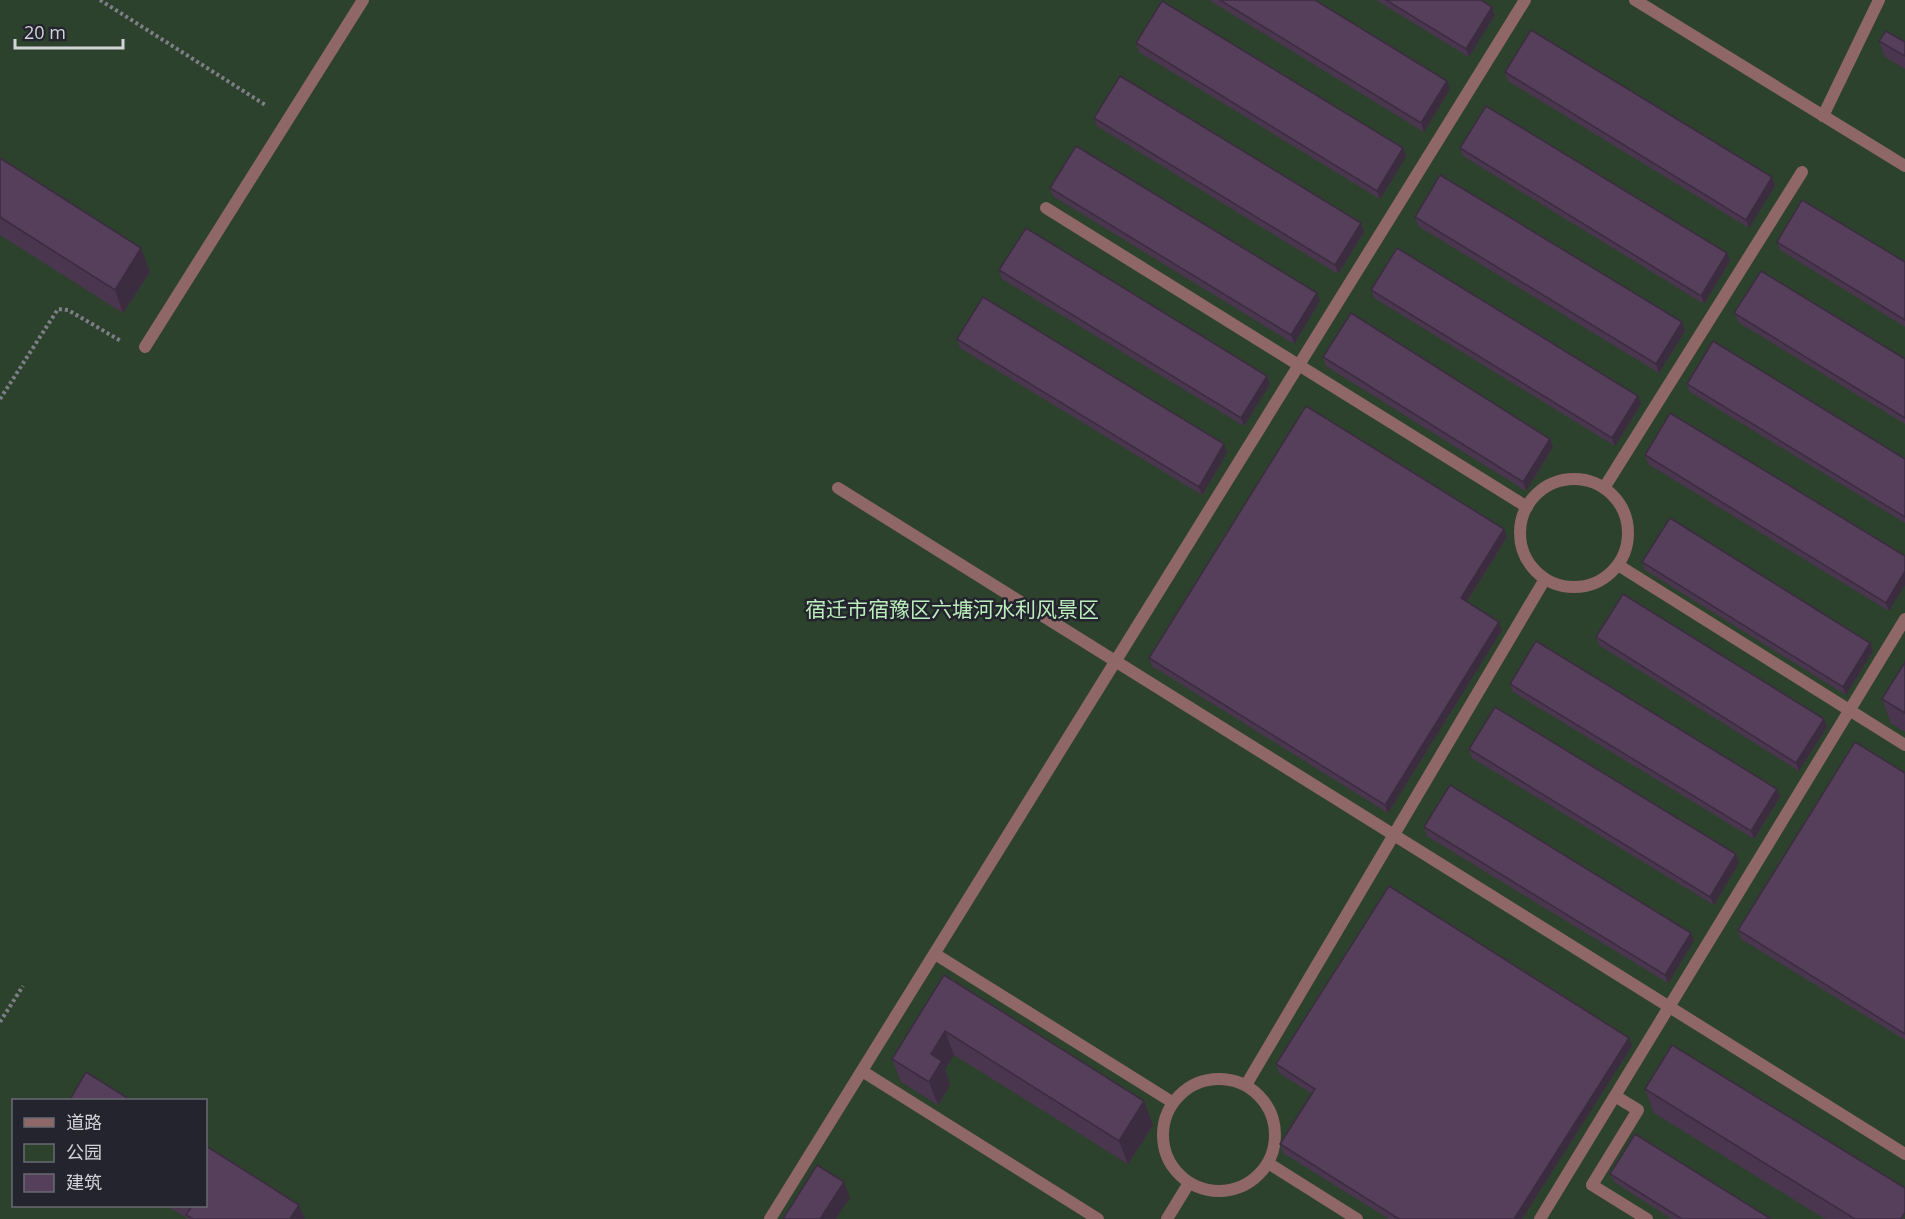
<svg xmlns="http://www.w3.org/2000/svg" width="1905" height="1219" viewBox="0 0 1905 1219" font-family="'Open Sans','Noto Sans SC',sans-serif">
  <style>
    .green { fill: #2d422d; fill-rule: evenodd }
    .lines { fill: none; stroke-linecap: round; stroke-linejoin: round }
    .path { stroke: #7f7f88; stroke-width: 4; stroke-dasharray: 3 3; stroke-linecap: butt }
    .service { stroke: #8f6767; stroke-width: 12 }
    .minor { stroke: #8f6767; stroke-width: 12 }
    .wall { fill: #4a364e }
    .shaded-wall { fill: #3c2c40 }
    .building { fill: #563f5b; stroke: #3c2c40; stroke-width: 1.5 }
    .labels { text-anchor: middle; stroke-width: 5; stroke-linejoin: round; paint-order: stroke }
    .park-label { font-size: 21px; fill: #baedbb; stroke: #24242f }
  </style>
  <rect width="100%" height="100%" fill="#2e2e39"/>
  <path class="green" d="M0,0H1905V1219H0ZM14,1100H206V1206H14Z"/>
  <g class="lines">
    <g class="path">
      <polyline points="100,0 267,106"/>
      <polyline points="0,399 58,309 68,310 121,341"/>
      <polyline points="0,1022 23,986"/>
    </g>
    <g class="service">
      <polyline points="1823,116 1879,0"/>
      <polyline points="1046,208 1527,507"/>
      <polyline points="145,347 363,0"/>
      <circle cx="1574" cy="533" r="54"/>
      <polyline points="838,488 1905,1154"/>
      <polyline points="1604,488 1802,172"/>
      <polyline points="1618,565 1905,745"/>
      <polyline points="935,954 1172,1102"/>
      <polyline points="862,1071 1098,1219"/>
      <circle cx="1219" cy="1135" r="56"/>
      <polyline points="1246,1085 1545,579"/>
      <polyline points="1615,1096 1638,1110 1592,1185 1647,1219"/>
      <polyline points="1268,1163 1357,1219"/>
      <polyline points="770,1219 1525,0"/>
      <polyline points="1167,1219 1189,1183"/>
      <polyline points="1540,1219 1905,619"/>
    </g>
    <polyline class="minor" points="1635,0 1905,166"/>
  </g>
  <g class="wall">
    <polygon points="1209,0 1315,0 1447,81 1450,89 1424,132"/>
    <polygon points="1376,0 1481,0 1495,15 1469,57"/>
    <polygon points="1879,41 1905,42 1905,69 1885,57"/>
    <polygon points="1136,43 1403,148 1406,157 1380,199 1139,52"/>
    <polygon points="1505,72 1775,186 1749,228 1508,81"/>
    <polygon points="1094,118 1361,223 1364,232 1338,274 1097,126"/>
    <polygon points="1460,148 1730,261 1704,304 1463,156"/>
    <polygon points="0,158 150,272 123,313 0,235"/>
    <polygon points="1050,188 1320,301 1294,344 1053,196"/>
    <polygon points="1415,217 1685,331 1659,373 1418,226"/>
    <polygon points="1777,242 1905,262 1905,327 1780,250"/>
    <polygon points="999,270 1270,384 1244,426 1002,279"/>
    <polygon points="1371,290 1641,404 1615,446 1374,298"/>
    <polygon points="1734,313 1905,359 1905,424 1738,322"/>
    <polygon points="957,339 1227,453 1202,495 960,348"/>
    <polygon points="1323,357 1553,447 1526,491 1326,366"/>
    <polygon points="1687,384 1905,459 1905,523 1690,392"/>
    <polygon points="1645,455 1905,556 1889,611 1648,464"/>
    <polygon points="1507,537 1467,602 1502,630 1388,813 1152,666 1149,658"/>
    <polygon points="1642,562 1870,643 1873,651 1846,695 1645,570"/>
    <polygon points="1596,637 1824,719 1827,727 1799,771 1599,645"/>
    <polygon points="1905,662 1905,732 1891,723 1882,699"/>
    <polygon points="1510,684 1780,797 1754,839 1513,692"/>
    <polygon points="1469,749 1739,863 1714,905 1472,758"/>
    <polygon points="1905,773 1905,1040 1741,939 1738,930"/>
    <polygon points="1424,827 1694,941 1668,983 1427,836"/>
    <polygon points="944,975 1153,1125 1128,1164 954,1055 945,1069 950,1085 938,1105 901,1082 892,1059"/>
    <polygon points="1632,1046 1522,1219 1389,1219 1283,1153 1280,1144 1312,1094 1279,1073 1276,1064"/>
    <polygon points="1645,1089 1905,1219 1825,1219 1654,1113"/>
    <polygon points="1610,1174 1771,1219 1672,1219 1614,1182"/>
    <polygon points="167,1206 206,1206 305,1219 188,1219"/>
  </g>
  <g class="shaded-wall">
    <polygon points="1492,7 1495,15 1469,57 1466,49"/>
    <polygon points="1447,81 1450,89 1424,132 1421,123"/>
    <polygon points="1403,148 1406,157 1380,199 1377,191"/>
    <polygon points="1772,177 1775,186 1749,228 1746,220"/>
    <polygon points="1361,223 1364,232 1338,274 1335,265"/>
    <polygon points="141,248 150,272 123,313 115,290"/>
    <polygon points="1727,253 1730,261 1704,304 1701,296"/>
    <polygon points="1317,293 1320,301 1294,344 1291,335"/>
    <polygon points="1682,322 1685,331 1659,373 1656,364"/>
    <polygon points="1267,376 1270,384 1244,426 1241,418"/>
    <polygon points="1638,396 1641,404 1615,446 1612,438"/>
    <polygon points="1550,439 1553,447 1526,491 1523,482"/>
    <polygon points="1224,444 1227,453 1202,495 1199,487"/>
    <polygon points="1504,529 1507,537 1464,606 1461,598"/>
    <polygon points="1905,571 1905,585 1889,611 1886,603"/>
    <polygon points="1499,622 1502,630 1388,813 1385,805"/>
    <polygon points="1870,643 1873,651 1846,695 1843,687"/>
    <polygon points="1824,719 1827,727 1799,771 1796,763"/>
    <polygon points="1777,789 1780,797 1754,839 1751,831"/>
    <polygon points="1736,854 1739,863 1714,905 1710,897"/>
    <polygon points="1691,933 1694,941 1668,983 1665,975"/>
    <polygon points="945,1031 954,1055 945,1069 950,1085 938,1105 929,1082 931,1054"/>
    <polygon points="1629,1038 1632,1046 1522,1219 1514,1219"/>
    <polygon points="1144,1101 1153,1125 1128,1164 1119,1141"/>
    <polygon points="844,1182 850,1198 836,1219 820,1219"/>
    <polygon points="299,1205 305,1219 290,1219"/>
  </g>
  <g class="building">
    <polygon points="1220,0 1315,0 1447,81 1421,123"/>
    <polygon points="1386,0 1481,0 1492,7 1466,49"/>
    <polygon points="1162,1 1403,148 1377,191 1136,43"/>
    <polygon points="1531,30 1772,177 1746,220 1505,72"/>
    <polygon points="1886,31 1905,42 1905,56 1879,41"/>
    <polygon points="1120,76 1361,223 1335,265 1094,118"/>
    <polygon points="1486,106 1727,253 1701,296 1460,148"/>
    <polygon points="1076,146 1317,293 1291,335 1050,188"/>
    <polygon points="0,158 141,248 115,290 0,217"/>
    <polygon points="1440,175 1682,322 1656,364 1415,217"/>
    <polygon points="1802,200 1905,262 1905,320 1777,242"/>
    <polygon points="1026,228 1267,376 1241,418 999,270"/>
    <polygon points="1397,248 1638,396 1612,438 1371,290"/>
    <polygon points="1761,271 1905,359 1905,418 1734,313"/>
    <polygon points="983,297 1224,444 1199,487 957,339"/>
    <polygon points="1351,313 1550,439 1523,482 1323,357"/>
    <polygon points="1713,341 1905,459 1905,517 1687,384"/>
    <polygon points="1306,406 1504,529 1461,598 1499,622 1385,805 1149,658"/>
    <polygon points="1670,413 1905,556 1905,571 1886,603 1645,455"/>
    <polygon points="1670,518 1870,643 1843,687 1642,562"/>
    <polygon points="1623,594 1824,719 1796,763 1596,637"/>
    <polygon points="1536,641 1777,789 1751,831 1510,684"/>
    <polygon points="1905,662 1905,713 1882,699"/>
    <polygon points="1495,707 1736,854 1710,897 1469,749"/>
    <polygon points="1855,742 1905,773 1905,1034 1738,930"/>
    <polygon points="1450,785 1691,933 1665,975 1424,827"/>
    <polygon points="1389,886 1629,1038 1514,1219 1399,1219 1280,1144 1315,1089 1276,1064"/>
    <polygon points="944,975 1144,1101 1119,1141 945,1031 931,1054 942,1061 929,1082 892,1059"/>
    <polygon points="1672,1045 1905,1188 1905,1212 1901,1219 1855,1219 1645,1089"/>
    <polygon points="86,1072 132,1101 69,1101"/>
    <polygon points="1635,1134 1771,1219 1682,1219 1610,1174"/>
    <polygon points="206,1146 299,1205 290,1219 193,1219 186,1215 192,1206 206,1206"/>
    <polygon points="817,1165 844,1182 820,1219 783,1219"/>
  </g>
  <g class="labels">
    <g class="park-label">
      <text x="952" y="617">宿迁市宿豫区六塘河水利风景区</text>
    </g>
  </g>
  <rect x="12" y="1099" width="195" height="108" fill="#24242f" stroke="#6a6a73" stroke-width="1.5"/>
  <rect x="24" y="1118" width="30" height="9" fill="#8f6767" stroke="#6a6a73" stroke-width="1.5"/>
  <text x="66" y="1129" font-size="18" fill="#d3d3da">道路</text>
  <rect x="24" y="1144" width="30" height="18" fill="#2d422d" stroke="#6a6a73" stroke-width="1.5"/>
  <text x="66" y="1159" font-size="18" fill="#d3d3da">公园</text>
  <rect x="24" y="1174" width="30" height="18" fill="#563f5b" stroke="#6a6a73" stroke-width="1.5"/>
  <text x="66" y="1189" font-size="18" fill="#d3d3da">建筑</text>
  <path d="M15 39v9h108v-9" fill="none" stroke="#d3d3da" stroke-width="3"/>
  <text x="24" y="39" font-size="18" fill="#d3d3da" stroke="#24242f" stroke-width="4.5" paint-order="stroke">20 m</text>
</svg>
